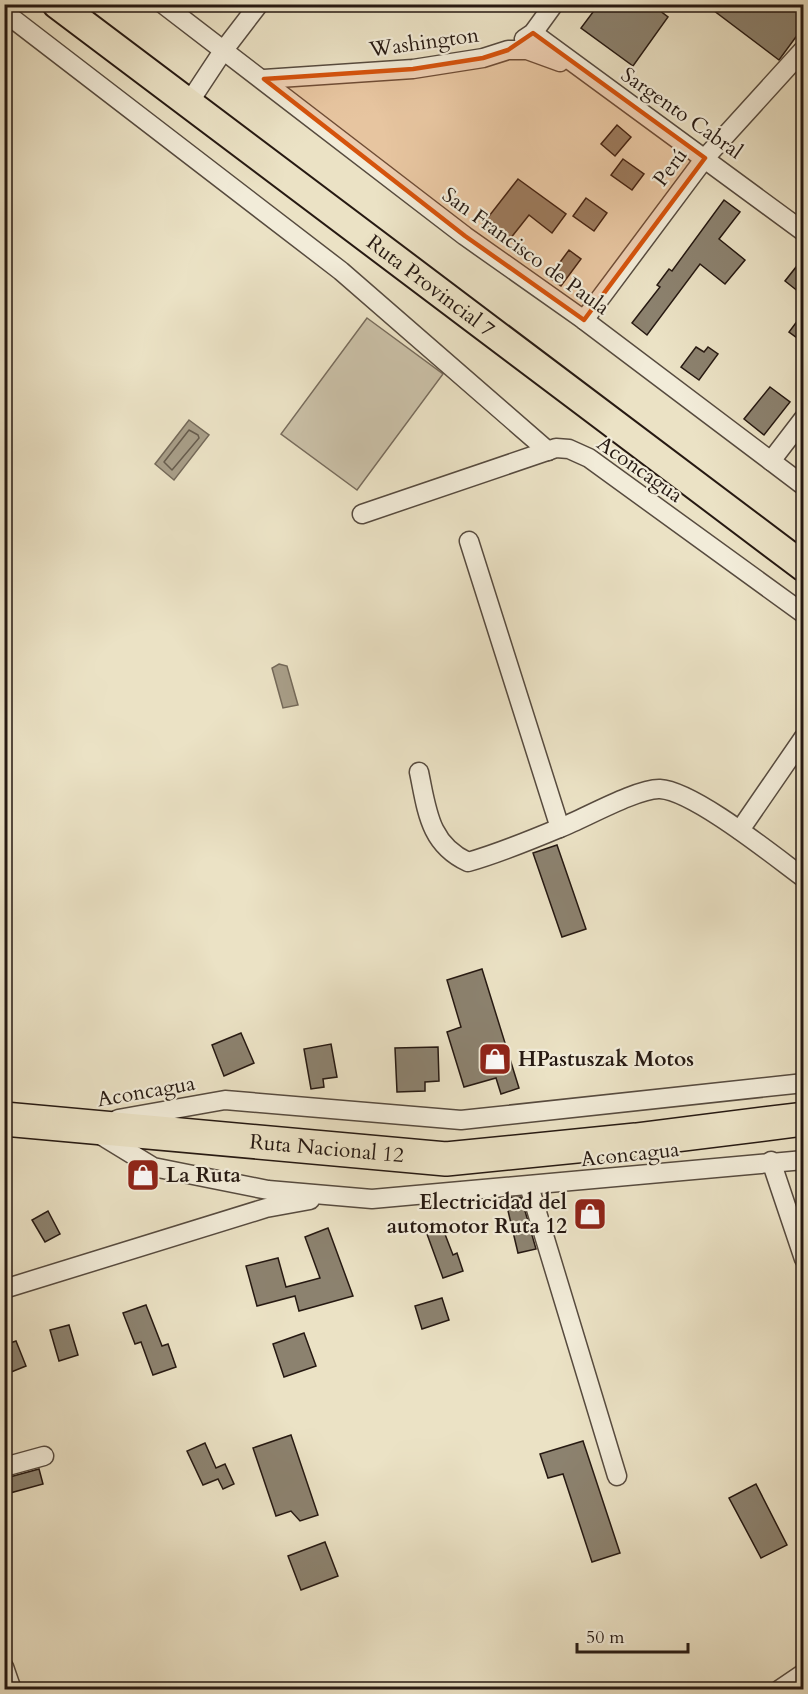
<svg xmlns="http://www.w3.org/2000/svg" width="808" height="1694" viewBox="0 0 808 1694" font-family="Cardo,serif">
  <style>
    .green { fill: #cac0a7; stroke: #786c5c; stroke-width: 1.5 }
    .water { fill: #a89e88; stroke: #746959; stroke-width: 1.5 }
    .lines { fill: none; stroke-linecap: round; stroke-linejoin: round }
    .shore { stroke: #675c4d; stroke-width: 1.5 }
    .building { fill: #8c826f; stroke: #261912; stroke-width: 1.5 }
    .street-casing { stroke: #574b3f; stroke-width: 21 }
    .primary-casing { stroke: #261912; stroke-width: 32 }
    .highway-casing { stroke: #261912; stroke-width: 36 }
    .street { stroke: #f2ecd9; stroke-width: 18 }
    .primary { stroke: #ebe2c5; stroke-width: 28 }
    .highway { stroke: #ebe2c5; stroke-width: 33 }
    .marked { fill: #d5530d; fill-opacity: 0.2; stroke: #d5530d; stroke-width: 4.5; stroke-linejoin: round }
    .labels { text-anchor: middle; stroke-width: 4.5; stroke-linejoin: round; paint-order: stroke }
    .street-label { font-size: 21px; fill: #261912; stroke: #f2ecd9 }
    .poi-label { font-size: 21px; font-weight: bold; fill: #261912; stroke: #f2ecd9; text-anchor: start }
  </style>
  <rect width="100%" height="100%" fill="#ebe2c5"/>
  <filter id="stains"><feTurbulence type="fractalNoise" baseFrequency=".00333" numOctaves="4"/><feColorMatrix values="0 0 0 0 .2 0 0 0 0 .09 0 0 0 0 .02 0 0 0 .5 -.17"/></filter>
  <radialGradient id="worn" r=".72"><stop offset=".6" stop-color="#630" stop-opacity="0"/><stop offset="1" stop-color="#630" stop-opacity=".3"/></radialGradient>
  <polygon class="green" points="367,318 443,374 357,490 281,434"/>
  <g class="water">
    <polygon points="189,420 209,435 174,480 155,464"/>
    <polygon points="279,664 287,666 298,705 283,708 272,668"/>
  </g>
  <g class="lines">
    <polygon class="shore" points="189,430 198,435 199,438 172,470 164,462"/>
  </g>
  <g class="building">
    <polygon points="599,4 651,4 668,17 633,66 581,28"/>
    <polygon points="705,4 804,4 804,26 779,60"/>
    <polygon points="617,125 631,137 615,156 601,144"/>
    <polygon points="623,159 644,174 632,190 611,175"/>
    <polygon points="518,179 566,214 552,233 529,215 506,244 482,225"/>
    <polygon points="586,198 607,213 594,231 573,216"/>
    <polygon points="724,200 740,212 719,239 745,260 725,284 700,264 647,335 632,323 660,287 657,285 669,269 672,271"/>
    <polygon points="569,250 581,259 561,286 549,277"/>
    <polygon points="804,257 804,296 785,281"/>
    <polygon points="804,312 804,343 789,332"/>
    <polygon points="696,347 704,352 708,347 718,354 699,380 681,367"/>
    <polygon points="770,387 790,402 764,435 744,419"/>
    <polygon points="557,845 586,929 562,937 533,853"/>
    <polygon points="482,969 519,1088 501,1094 496,1078 464,1087 447,1032 461,1027 447,980"/>
    <polygon points="241,1033 254,1063 224,1076 212,1045"/>
    <polygon points="331,1044 337,1077 323,1079 324,1087 311,1089 304,1049"/>
    <polygon points="438,1047 439,1081 425,1082 425,1091 397,1092 395,1048"/>
    <polygon points="521,1197 536,1249 518,1253 505,1198"/>
    <polygon points="48,1211 60,1234 45,1242 32,1220"/>
    <polygon points="328,1228 353,1296 299,1311 295,1296 257,1306 246,1266 278,1258 286,1287 320,1278 305,1237"/>
    <polygon points="443,1229 453,1255 457,1253 463,1271 443,1278 427,1234"/>
    <polygon points="442,1298 449,1320 422,1329 415,1306"/>
    <polygon points="146,1305 162,1346 168,1344 176,1367 153,1375 141,1342 135,1344 123,1313"/>
    <polygon points="69,1325 78,1355 59,1361 50,1330"/>
    <polygon points="304,1333 316,1366 284,1377 273,1344"/>
    <polygon points="16,1341 26,1366 4,1375 4,1345"/>
    <polygon points="291,1435 318,1515 300,1521 291,1511 276,1516 253,1448"/>
    <polygon points="583,1441 620,1553 592,1562 563,1474 548,1478 540,1454"/>
    <polygon points="205,1443 216,1468 225,1464 234,1484 223,1489 218,1479 203,1485 187,1451"/>
    <polygon points="39,1469 43,1484 10,1493 6,1478"/>
    <polygon points="756,1484 787,1545 761,1558 729,1498"/>
    <polygon points="325,1542 338,1576 301,1590 288,1556"/>
  </g>
  <g class="lines">
    <g class="street-casing">
      <g id="street">
        <polyline points="163,4 465,236 584,320 804,486"/>
        <polyline points="4,12 341,271 548,451"/>
        <polyline points="533,33 804,232"/>
        <polyline points="524,39 533,33 554,4"/>
        <polyline points="264,79 413,69 483,58 508,50 527,50 560,62"/>
        <polyline points="188,104 223,51 259,4"/>
        <polyline points="584,320 705,158 804,49"/>
        <polyline points="771,461 804,418"/>
        <polyline points="362,514 556,448 569,449 589,458 804,614"/>
        <polyline points="469,541 560,828"/>
        <path d="M419,772C427,810 429,844 468,862C500,853 531,840 562,827C585,818 638,788 660,789C694,791 774,856 804,878"/>
        <polyline points="740,830 804,737"/>
        <polyline points="118,1119 225,1100 461,1120 804,1083"/>
        <polyline points="99,1134 153,1167 268,1190 372,1199 804,1160"/>
        <polyline points="771,1161 804,1259"/>
        <polyline points="529,1186 617,1476"/>
        <polyline points="4,1289 266,1208 310,1200"/>
        <polyline points="4,1467 44,1456"/>
        <polyline points="4,1667 12,1690"/>
        <polyline points="779,1690 804,1673"/>
      </g>
    </g>
    <g class="primary-casing">
      <g id="primary">
        <path id="s1" d="M57,4L804,567"/>
      </g>
    </g>
    <g class="highway-casing">
      <g id="highway">
        <path id="s2" d="M4,1119L446,1159L636,1140L804,1119"/>
      </g>
    </g>
    <use href="#street" class="street"/>
    <use href="#primary" class="primary"/>
    <use href="#highway" class="highway"/>
  </g>
  <path class="marked" d="M533,33L705,158L584,320L465,236L264,79L413,69L483,58L508,50Z"/>
  <defs>
    <g id="shop-square" transform="scale(1.725)"><rect x="-9" y="-9" width="18" height="18" rx="4" fill="#8f2418" stroke="#f2ecd9"/><path d="M-5-2.5h2.3a2.7 3.5 0 0 1 5.4 0H5L5.5 6h-11ZM-1.5-2.5h3a1.5 2.3 0 0 0-3 0Z" fill="#fff"/></g>
  </defs>
  <g fill-rule="evenodd">
    <use href="#shop-square" x="495" y="1059"/>
    <use href="#shop-square" x="143" y="1175"/>
    <use href="#shop-square" x="590" y="1214"/>
  </g>
  <g class="labels">
    <g class="street-label">
      <text transform="translate(424 42) rotate(-8)" y="7">Washington</text>
      <text transform="translate(682 113) rotate(35)" y="7">Sargento Cabral</text>
      <text transform="translate(670 167) rotate(-53)" y="7">Perú</text>
      <text transform="translate(526 251) rotate(36)" y="7">San Francisco de Paula</text>
      <text dy="7" stroke="none"><textPath href="#s1" startOffset="468">Ruta Provincial 7</textPath></text>
      <text transform="translate(640 469) rotate(35)" y="7">Aconcagua</text>
      <text transform="translate(146 1091) rotate(-10)" y="7">Aconcagua</text>
      <text dy="7" stroke="none"><textPath href="#s2" startOffset="324">Ruta Nacional 12</textPath></text>
      <text transform="translate(630 1154) rotate(-6)" y="7">Aconcagua</text>
    </g>
    <g class="poi-label">
      <text x="518" y="1066">HPastuszak Motos</text>
      <text x="166" y="1182">La Ruta</text>
      <text x="567" y="1209" text-anchor="end">Electricidad del<tspan x="567" dy="24">automotor Ruta 12</tspan></text>
    </g>
  </g>
  <rect width="808" height="1694" fill="none" stroke="#ebe2c5" stroke-width="24"/>
  <rect x="6" y="6" width="796" height="1682" fill="none" stroke="#261912" stroke-width="3"/>
  <rect x="12" y="12" width="784" height="1670" fill="none" stroke="#261912" stroke-width="1.5"/>
  <path d="M577 1643v9h111v-9" fill="none" stroke="#261912" stroke-width="3"/>
  <text x="586" y="1643" font-size="18" fill="#261912" stroke="#f2ecd9" stroke-width="4.5" paint-order="stroke">50 m</text>
  <rect width="100%" height="100%" filter="url(#stains)"/>
  <rect width="100%" height="100%" fill="url(#worn)"/>
</svg>
